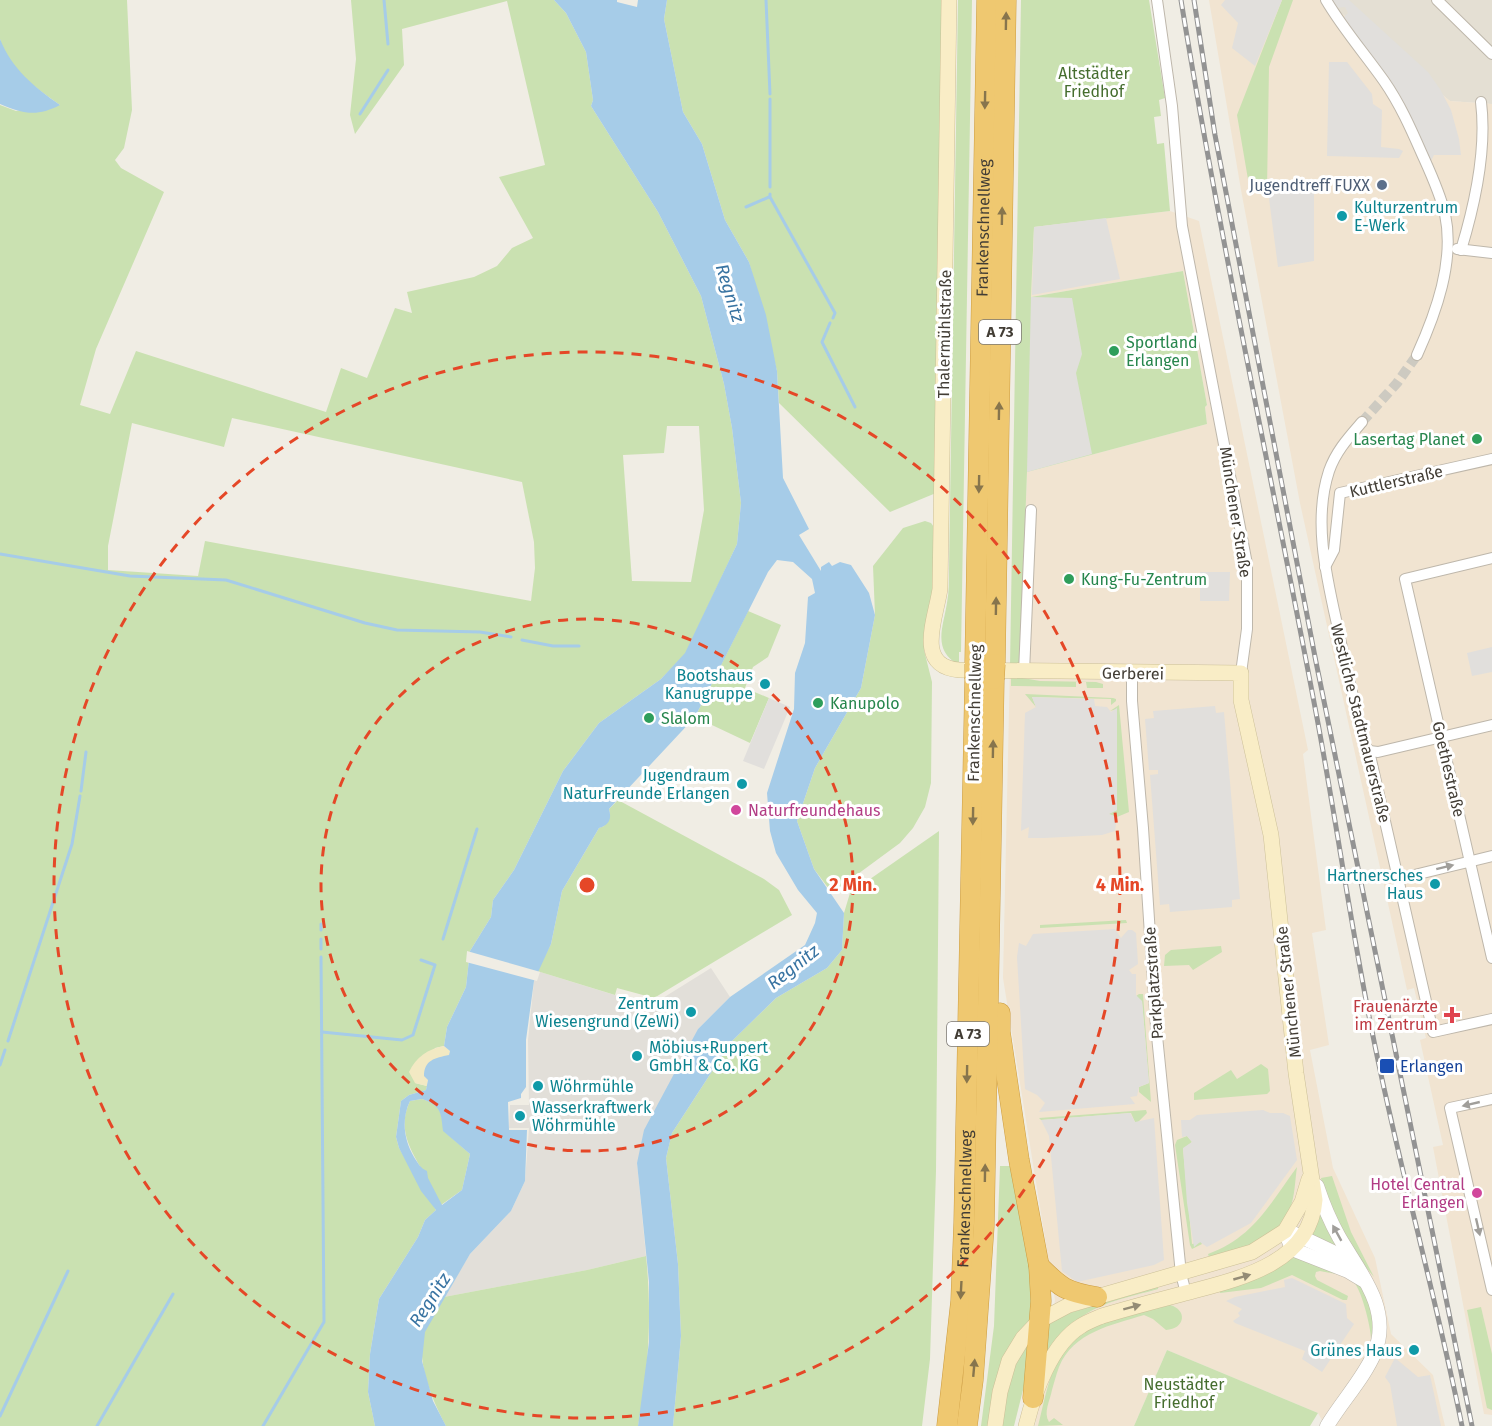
<svg xmlns="http://www.w3.org/2000/svg" width="1492" height="1426" viewBox="0 0 1492 1426" font-family="'Fira Sans',sans-serif">
  <style>
    .residential { fill: #e4dfd3 }
    .commercial { fill: #f1e4d1 }
    .industrial { fill: #e2dfd9 }
    .green { fill: #cae1b1; fill-rule: evenodd }
    .sand { fill: #f2e9c3 }
    .parking { fill: #e1dfdc }
    .water { fill: #a6cce8; fill-rule: evenodd }
    .pier { fill: #f0ede4 }
    .lines { fill: none; stroke-linecap: round; stroke-linejoin: round }
    .stream { stroke: #a6cce8; stroke-width: 3 }
    .minor-tunnel { stroke: #cdcac1; stroke-width: 10; stroke-dasharray: 10 5; stroke-linecap: butt }
    .minor-casing { stroke: #beb7ab; stroke-width: 12 }
    .tertiary-casing { stroke: #beb7ab; stroke-width: 15 }
    .secondary-casing { stroke: #ccc098; stroke-width: 16 }
    .motorway-casing { stroke: #cd9d42; stroke-width: 21 }
    .minor { stroke: #fff; stroke-width: 10 }
    .tertiary { stroke: #fff; stroke-width: 14 }
    .secondary { stroke: #f9edc6; stroke-width: 15 }
    .motorway { stroke: #efc870; stroke-width: 20 }
    .rail-casing { stroke: #939393; stroke-width: 5 }
    .rail { stroke: #fff; stroke-width: 3; stroke-dasharray: 9; stroke-linecap: butt }
    .motorway-bridge-casing { stroke: #cd9d42; stroke-width: 21; stroke-linecap: butt }
    .motorway-bridge { stroke: #efc870; stroke-width: 20 }
    .oneway { fill: #87754d }
    .oneway2 { fill: #a09e9a }
    .oneway3 { fill: #948c76 }
    .ring { fill: none; stroke: #e54727; stroke-width: 3; stroke-dasharray: 10 8 }
    .service-dot { fill: #5c6f8a; stroke: #fff; stroke-width: 2 }
    .culture-dot { fill: #0f9aa8; stroke: #fff; stroke-width: 2 }
    .leisure-dot { fill: #2e9e5b; stroke: #fff; stroke-width: 2 }
    .hotel-dot { fill: #d1479c; stroke: #fff; stroke-width: 2 }
    .health-dot { fill: #e0444e; stroke: #fff; stroke-width: 2 }
    .transit-dot { fill: #1a4fb4; stroke: #fff; stroke-width: 2 }
    .labels { text-anchor: middle; stroke-width: 6; stroke-linejoin: round; paint-order: stroke }
    .shield { fill: #fff; stroke: #7b7772; stroke-width: 1.5 }
    .shield-label { font-size: 15px; font-weight: bold; fill: #423d35 }
    .park-label { font-size: 16px; fill: #456d2e; stroke: #fff }
    .service-label { font-size: 16px; fill: #4e5e75; stroke: #fff; text-anchor: end }
    .culture-label { font-size: 16px; fill: #0d838f; stroke: #fff; text-anchor: end }
    .street-label { font-size: 16px; fill: #423d35; stroke: #fff }
    .leisure-label { font-size: 16px; fill: #27864d; stroke: #fff; text-anchor: start }
    .hotel-label { font-size: 16px; fill: #b23c85; stroke: #fff; text-anchor: start }
    .health-label { font-size: 16px; fill: #be3a42; stroke: #fff; text-anchor: end }
    .transit-label { font-size: 16px; fill: #164399; stroke: #fff; text-anchor: start }
    .water-label { font-size: 18px; font-style: italic; fill: #3974a2; stroke: #fff }
    .centre { fill: #e54727; stroke: #fff; stroke-width: 3 }
    .ring-label { font-size: 18px; text-anchor: middle; font-weight: bold; fill: #e54727; stroke: #fff; stroke-width: 6; stroke-linejoin: round; paint-order: stroke }
  </style>
  <rect width="100%" height="100%" fill="#f0ede4"/>
  <polygon class="residential" points="1325,0 1492,0 1492,104 1450,101"/>
  <g class="commercial">
    <polygon points="1209,0 1325,0 1450,101 1492,104 1492,1415 1484,1414 1433,1147 1443,1145 1420,1040 1426,1038 1414,988 1407,990 1300,503 1241,190"/>
    <polygon points="1170,211 1199,221 1308,750 1303,754 1326,930 1312,933 1329,1045 1310,1050 1333,1168 1375,1258 1391,1334 1433,1375 1445,1426 1325,1426 1318,1413 1167,1350 1134,1426 1035,1426 1055,1300 1003,978 1010,666 1020,662 1027,472 1207,424 1205,407 1207,405 1183,271 1031,297 1034,227"/>
  </g>
  <polygon class="industrial" points="711,968 730,997 698,1029 637,1163 646,1256 587,1270 444,1297 470,1254 511,1211 525,1181 529,1128 509,1128 510,1105 529,1105 528,1040 534,981 537,971 650,1006"/>
  <g class="green">
    <path d="M0,0H127L132,110L124,148L115,160L121,168L164,192L96,349L80,405L110,414L136,351L326,412L341,368L367,378L395,308L412,313L407,292L474,277L497,266L512,248L533,238L499,177L545,165L507,1L402,29L404,65L355,134L350,115L356,59L351,0H554L566,13L586,52L593,100L591,106L658,212L701,296L724,384L732,428L741,503L737,544L686,653L661,679L599,723L563,771L514,870L493,900L491,917L470,951L466,987L447,1027L444,1046L435,1048L415,1083L427,1086L426,1090L409,1095L401,1101L396,1137L399,1148L436,1210L425,1220L418,1237L379,1299L370,1354L368,1392L375,1426H0V105L16,111L60,105C38,89 5,68 0,39C0,26 0,12 0,0ZM232,418L522,482L534,542L535,568L531,601L205,541L198,576L108,570V546L132,423L224,447ZM667,426H699L704,510L691,582L632,581L623,455L664,453Z"/>
    <polygon points="667,0 944,0 936,493 890,512 779,403 777,371 749,262 725,220 702,144 683,112 664,19"/>
    <path d="M958,0H972L961,652H959V665C932,650 943,628 947,603C949,592 949,581 949,570Z"/>
    <polygon points="1021,0 1149,0 1165,98 1159,100 1161,116 1154,117 1157,144 1164,143 1170,211 1034,227 1031,297 1183,271 1207,405 1205,407 1207,424 1027,472 1020,662 1017,665 1010,666"/>
    <polygon points="1282,0 1293,0 1269,67 1267,189 1250,191 1237,115"/>
    <polygon points="925,521 931,523 936,530 935,589 924,650 932,682 931,783 925,807 913,828 900,843 832,893 814,869 797,821 815,768 861,688 875,615 873,566 903,528"/>
    <polygon points="748,611 781,625 768,657 753,667 745,688 769,698 750,743 695,717"/>
    <polygon points="1011,676 1040,681 1096,682 1103,684 1103,688 1087,688 1086,682 1076,682 1076,687 1011,686"/>
    <polygon points="1025,694 1113,698 1116,699 1116,701 1111,705 1111,699 1032,697 1036,707"/>
    <polygon points="1119,705 1129,812 1117,817 1108,814 1117,810 1117,709 1110,711"/>
    <polygon points="618,800 764,879 779,890 792,915 654,998 617,988 615,995 537,971 551,944 562,891 599,828 604,826 610,814 609,809"/>
    <polygon points="939,831 936,1171 930,1359 922,1426 673,1426 681,1336 678,1264 666,1158 672,1133 731,1042 776,998 827,968 842,950 844,913 850,893"/>
    <polygon points="1126,920 1127,923 1040,928 1040,925"/>
    <polygon points="1221,946 1222,952 1193,970 1189,965 1164,966 1165,955 1171,950"/>
    <polygon points="1139,994 1143,994 1151,1102 1139,1092 1139,1087 1149,1083 1142,1001 1132,999"/>
    <polygon points="1261,1064 1268,1069 1270,1091 1267,1094 1194,1100 1194,1093 1231,1070 1237,1079"/>
    <path d="M422,1099C442,1106 441,1112 444,1131L470,1154L462,1190L441,1205C435,1193 428,1180 421,1168C408,1146 398,1126 410,1101Z"/>
    <polygon points="1146,1110 1147,1113 1138,1122 1135,1122 1131,1113 1041,1120 1039,1118"/>
    <polygon points="1187,1136 1192,1142 1183,1149 1192,1244 1201,1242 1202,1244 1192,1249 1190,1245 1175,1145 1177,1140"/>
    <polygon points="1000,1166 1014,1166 1031,1259 1035,1318 989,1426 981,1426 994,1326"/>
    <path d="M1297,1167C1295,1180 1295,1196 1290,1209C1276,1241 1240,1250 1210,1260L1208,1254C1254,1237 1269,1205 1297,1167Z"/>
    <path d="M1332,1176L1351,1232L1374,1277C1351,1250 1328,1213 1321,1178Z"/>
    <polygon points="1319,1209 1342,1249 1309,1234"/>
    <path d="M646,1256C652,1313 649,1370 638,1426H446C433,1401 414,1359 425,1330C430,1319 438,1308 444,1297L587,1270Z"/>
    <path d="M1300,1257C1345,1269 1381,1284 1371,1339C1371,1327 1361,1287 1352,1280C1345,1274 1329,1273 1320,1271L1316,1272L1315,1276L1317,1280L1348,1296L1347,1300H1343L1292,1275L1261,1288L1220,1293L1219,1289L1255,1279L1289,1259Z"/>
    <path d="M1158,1286V1289C1130,1297 1098,1302 1075,1322C1064,1332 1056,1344 1046,1354V1324L1063,1315Z"/>
    <path d="M1170,1305C1188,1310 1185,1329 1166,1330L1153,1319L1144,1315C1112,1325 1073,1332 1059,1367C1056,1375 1054,1383 1052,1390C1050,1401 1043,1412 1049,1422L1054,1418L1063,1425L1038,1426C1044,1403 1048,1377 1060,1356C1081,1320 1133,1314 1170,1305Z"/>
    <polygon points="1481,1307 1492,1354 1492,1410 1487,1408 1467,1310"/>
    <polygon points="1028,1341 1029,1366 1014,1426 1000,1426 1011,1370"/>
    <polygon points="1167,1350 1318,1413 1310,1426 1134,1426"/>
  </g>
  <path class="sand" d="M444,1046L450,1051L449,1055L428,1080L427,1086L415,1083L409,1072C416,1057 428,1049 444,1046Z"/>
  <g class="parking">
    <polygon points="1225,0 1282,0 1255,66 1232,48 1238,23 1221,5"/>
    <polygon points="1331,0 1349,0 1428,72 1440,89 1451,110 1459,139 1461,155 1434,155 1431,161 1399,94 1343,18 1348,13 1345,7 1336,8"/>
    <polygon points="1329,62 1347,62 1372,94 1373,104 1382,110 1381,147 1399,149 1403,151 1399,158 1327,156"/>
    <polygon points="1303,179 1314,179 1314,261 1278,267 1268,191 1278,182 1298,182"/>
    <polygon points="1106,218 1120,279 1032,295 1034,227"/>
    <polygon points="1031,297 1072,298 1082,354 1076,373 1092,454 1027,472"/>
    <polygon points="1200,572 1230,572 1229,601 1200,601"/>
    <polygon points="1492,647 1492,672 1472,676 1467,653"/>
    <polygon points="1032,697 1094,699 1095,706 1107,707 1111,712 1117,708 1117,810 1109,814 1117,817 1115,831 1102,835 1044,838 1028,838 1029,827 1021,831 1025,713 1036,707"/>
    <polygon points="769,698 790,707 764,769 743,761"/>
    <polygon points="1215,706 1216,713 1224,712 1240,899 1232,900 1232,907 1170,912 1169,904 1160,905 1150,775 1158,774 1158,770 1149,770 1145,719 1154,718 1153,711"/>
    <polygon points="1115,929 1121,938 1128,930 1132,930 1136,933 1138,964 1129,970 1132,974 1136,974 1136,995 1142,1001 1149,1083 1139,1087 1137,1096 1130,1097 1135,1104 1039,1112 1045,1103 1037,1095 1025,1089 1017,957 1019,943 1026,946 1033,934"/>
    <polygon points="1263,1110 1270,1113 1283,1113 1290,1116 1297,1160 1251,1223 1207,1247 1200,1242 1194,1247 1187,1203 1183,1148 1192,1142 1187,1136 1182,1137 1181,1120 1190,1120 1197,1115"/>
    <polygon points="1130,1113 1135,1122 1154,1118 1164,1260 1154,1265 1077,1282 1062,1271 1049,1136 1041,1120"/>
    <polygon points="1292,1278 1346,1304 1347,1318 1354,1324 1322,1372 1302,1359 1305,1351 1235,1323 1233,1321 1240,1316 1238,1313 1242,1309 1226,1301 1235,1297 1285,1287 1284,1280"/>
    <polygon points="1395,1358 1418,1377 1430,1375 1441,1426 1397,1426 1390,1384 1385,1377"/>
  </g>
  <g class="water">
    <path d="M554,0H617V2L637,7L638,0H667L664,19L683,112L702,144L725,220L749,262L766,315L777,371L783,478L809,529L799,535L821,571V567L829,562L832,566L840,562L851,565L869,593L875,615L861,688L815,768L797,821L814,869L844,913L842,950L827,968L776,998L731,1042L672,1133L666,1158L678,1264L681,1336L673,1426H638L649,1342V1282L637,1163L644,1130L698,1029L730,997L805,945L815,923L817,913L798,890L776,853L770,831L767,793L794,709L795,673L805,643L808,597L815,593L812,579L793,562L777,560L768,572L695,717L609,809C612,819 609,825 599,828L562,891L551,944L534,981L526,1040V1087L521,1094V1098L508,1102L509,1130H527L525,1181L511,1211L470,1254L425,1332L422,1361L433,1401L446,1426H375L368,1392L370,1354L379,1299L418,1237L425,1220L436,1210L421,1191L399,1148L396,1137L401,1101L409,1095L426,1090L428,1080L424,1076C424,1060 435,1058 449,1055L450,1051L444,1046L447,1027L466,987L470,951L491,917L493,900L514,870L563,771L599,723L661,679L685,653L737,544L741,503L732,428L724,384L701,296L658,212L591,106L593,100L586,52L566,13ZM422,1099C441,1106 441,1112 443,1131L470,1154L462,1190L442,1205L428,1178L427,1171C420,1168 418,1163 414,1157C404,1140 401,1120 410,1101Z"/>
    <path d="M0,39C12,69 34,87 60,105C37,117 24,114 0,104Z"/>
  </g>
  <polygon class="pier" points="467,951 537,971 540,972 537,981 466,962"/>
  <g class="lines">
    <g class="stream">
      <polyline points="384,0 388,44"/>
      <polyline points="766,0 770,94"/>
      <polyline points="360,114 388,70"/>
      <polyline points="770,187 770,99"/>
      <polyline points="770,194 770,197 835,313 833,318"/>
      <polyline points="746,207 769,197"/>
      <polyline points="830,323 822,342 855,407"/>
      <polyline points="0,554 130,576 226,580 365,623 397,630 480,632 511,637"/>
      <polyline points="522,640 553,646 579,646"/>
      <polyline points="81,791 86,752"/>
      <polyline points="321,930 321,924"/>
      <polyline points="321,939 321,949"/>
      <polyline points="443,939 477,829"/>
      <polyline points="322,1032 402,1040 413,1035 435,965 421,960"/>
      <polyline points="8,1041 72,844 80,796"/>
      <polyline points="0,1065 5,1050"/>
      <polyline points="0,1416 68,1271"/>
      <polyline points="97,1426 173,1294"/>
      <polyline points="263,1426 324,1322 321,957"/>
    </g>
    <polyline class="minor-tunnel" points="1362,422 1397,383 1417,355"/>
    <g class="minor-casing">
      <g id="minor">
        <polyline points="1157,0 1172,106 1182,226 1247,564 1247,629 1241,673"/>
        <path d="M1326,0C1343,29 1365,54 1384,81C1400,104 1411,129 1422,154C1431,174 1440,193 1445,214C1455,261 1436,313 1417,355"/>
        <polyline points="1437,0 1492,54"/>
        <polyline points="1457,249 1492,253"/>
        <path d="M1461,250C1475,204 1487,150 1481,102"/>
        <path d="M1362,422C1349,437 1336,451 1329,471C1313,520 1326,575 1337,624C1345,664 1355,704 1364,744L1369,751L1433,1032L1492,1019"/>
        <polyline points="1492,558 1405,579 1492,958"/>
        <polyline points="1325,567 1334,550 1340,493 1492,459"/>
        <polyline points="1024,672 1031,510"/>
        <polyline points="1132,673 1132,701 1143,828 1156,1026 1181,1274 1186,1293"/>
        <polyline points="1369,751 1378,752 1492,725"/>
        <polyline points="1398,879 1492,856"/>
        <polyline points="1492,1099 1450,1108 1492,1290"/>
      </g>
    </g>
    <g class="tertiary-casing">
      <g id="tertiary">
        <path d="M1317,1186C1323,1204 1330,1221 1339,1237C1359,1272 1392,1308 1375,1352C1364,1378 1342,1401 1327,1426"/>
        <polyline points="1285,1231 1292,1249 1348,1271 1363,1280"/>
        <polyline points="1293,1233 1333,1252 1354,1268"/>
      </g>
    </g>
    <g class="secondary-casing">
      <g id="secondary">
        <path d="M949,0L940,589C936,618 914,666 959,670L1241,673V700L1271,835L1296,1073L1315,1200C1310,1266 1233,1280 1182,1294C1155,1301 1129,1308 1102,1316C1095,1319 1087,1322 1081,1326C1051,1344 1034,1393 1026,1426"/>
        <polyline points="995,1426 1000,1392 1009,1361 1023,1338 1039,1321 1069,1305 1252,1252 1285,1231 1302,1202 1309,1179"/>
      </g>
    </g>
    <g class="motorway-casing">
      <g id="motorway">
        <path id="s1" d="M975,664L987,0"/>
        <polyline points="995,664 1006,0"/>
        <polyline points="1000,1013 1000,1032 1019,1160 1039,1266 1041,1301 1033,1398"/>
        <path d="M1039,1266C1061,1288 1066,1292 1097,1297"/>
        <path id="s2" d="M947,1426L961,1301L964,1223L975,679"/>
        <polyline points="967,1426 973,1380 984,1226 994,679"/>
      </g>
    </g>
    <use href="#minor" class="minor"/>
    <use href="#tertiary" class="tertiary"/>
    <use href="#secondary" class="secondary"/>
    <use href="#motorway" class="motorway"/>
    <g class="rail-casing">
      <g id="rail">
        <path d="M1181,0C1220,240 1272,478 1317,718C1337,825 1352,934 1374,1041C1400,1170 1436,1297 1462,1426"/>
        <polyline points="1194,0 1215,135 1316,662 1472,1426"/>
      </g>
    </g>
    <use href="#rail" class="rail"/>
    <g class="motorway-bridge-casing">
      <g id="motorway-bridge">
        <polyline points="975,679 975,664"/>
        <polyline points="994,679 995,664"/>
      </g>
    </g>
    <use href="#motorway-bridge" class="motorway-bridge"/>
  </g>
  <defs><path id="oneway-solid" d="M-6-.8H1V-3.2L6.5 0L1 3.2V.8H-6Z" transform="scale(1.5)"/></defs>
  <g class="oneway">
    <use href="#oneway-solid" transform="translate(1006 21) rotate(-89)"/>
    <use href="#oneway-solid" transform="translate(985 100) rotate(91)"/>
    <use href="#oneway-solid" transform="translate(1002 216) rotate(-89)"/>
    <use href="#oneway-solid" transform="translate(999 411) rotate(-89)"/>
    <use href="#oneway-solid" transform="translate(979 484) rotate(91)"/>
    <use href="#oneway-solid" transform="translate(996 606) rotate(-89)"/>
    <use href="#oneway-solid" transform="translate(993 749) rotate(-89)"/>
    <use href="#oneway-solid" transform="translate(973 816) rotate(91)"/>
    <use href="#oneway-solid" transform="translate(967 1074) rotate(91)"/>
    <use href="#oneway-solid" transform="translate(985 1173) rotate(-89)"/>
    <use href="#oneway-solid" transform="translate(961 1290) rotate(93)"/>
    <use href="#oneway-solid" transform="translate(974 1368) rotate(-85)"/>
  </g>
  <g class="oneway2">
    <use href="#oneway-solid" transform="translate(1445 867) rotate(-14)"/>
    <use href="#oneway-solid" transform="translate(1471 1104) rotate(167)"/>
    <use href="#oneway-solid" transform="translate(1478 1227) rotate(77)"/>
    <use href="#oneway-solid" transform="translate(1337 1233) rotate(-119)"/>
  </g>
  <g class="oneway3">
    <use href="#oneway-solid" transform="translate(1242 1277) rotate(-16)"/>
    <use href="#oneway-solid" transform="translate(1132 1307) rotate(-15)"/>
  </g>
  <g class="ring">
    <circle cx="587" cy="885" r="266"/>
    <circle cx="587" cy="885" r="533"/>
  </g>
  <circle class="service-dot" cx="1382" cy="185" r="6"/>
  <g class="culture-dot">
    <circle cx="1342" cy="216" r="6"/>
    <circle cx="765" cy="684" r="6"/>
    <circle cx="742" cy="784" r="6"/>
    <circle cx="1435" cy="884" r="6"/>
    <circle cx="691" cy="1012" r="6"/>
    <circle cx="637" cy="1056" r="6"/>
    <circle cx="538" cy="1086" r="6"/>
    <circle cx="520" cy="1116" r="6"/>
    <circle cx="1414" cy="1350" r="6"/>
  </g>
  <g class="leisure-dot">
    <circle cx="1114" cy="351" r="6"/>
    <circle cx="1477" cy="439" r="6"/>
    <circle cx="1069" cy="579" r="6"/>
    <circle cx="818" cy="703" r="6"/>
    <circle cx="649" cy="718" r="6"/>
  </g>
  <g class="hotel-dot">
    <circle cx="736" cy="810" r="6"/>
    <circle cx="1477" cy="1193" r="6"/>
  </g>
  <path class="health-dot" d="M1449 1006h6v6h6v6h-6v6h-6v-6h-6v-6h6z"/>
  <rect class="transit-dot" x="1379" y="1058" width="16" height="16" rx="3"/>
  <g class="labels">
    <g class="shield">
      <rect x="979" y="320" width="42" height="24" rx="4.5"/>
      <rect x="947" y="1022" width="42" height="24" rx="4.5"/>
    </g>
    <g class="shield-label">
      <text x="1000" y="337">A 73</text>
      <text x="968" y="1039">A 73</text>
    </g>
    <g class="park-label">
      <text x="1094" y="79">Altstädter<tspan x="1094" dy="18">Friedhof</tspan></text>
      <text x="1184" y="1390">Neustädter<tspan x="1184" dy="18">Friedhof</tspan></text>
    </g>
    <g class="service-label">
      <text x="1370" y="191">Jugendtreff FUXX</text>
    </g>
    <g class="culture-label">
      <text x="1354" y="213" text-anchor="start">Kulturzentrum<tspan x="1354" dy="18">E-Werk</tspan></text>
      <text x="753" y="681">Bootshaus<tspan x="753" dy="18">Kanugruppe</tspan></text>
      <text x="730" y="781">Jugendraum<tspan x="730" dy="18">NaturFreunde Erlangen</tspan></text>
      <text x="1423" y="881">Hartnersches<tspan x="1423" dy="18">Haus</tspan></text>
      <text x="679" y="1009">Zentrum<tspan x="679" dy="18">Wiesengrund (ZeWi)</tspan></text>
      <text x="649" y="1053" text-anchor="start">Möbius+Ruppert<tspan x="649" dy="18">GmbH &amp; Co. KG</tspan></text>
      <text x="550" y="1092" text-anchor="start">Wöhrmühle</text>
      <text x="532" y="1113" text-anchor="start">Wasserkraftwerk<tspan x="532" dy="18">Wöhrmühle</tspan></text>
      <text x="1402" y="1356">Grünes Haus</text>
    </g>
    <g class="street-label">
      <text dy="6" stroke="none"><textPath href="#s1" startOffset="436">Frankenschnellweg</textPath></text>
      <text transform="translate(944 334) rotate(-89)" y="6">Thalermühlstraße</text>
      <text transform="translate(1396 481) rotate(-13)" y="6">Kuttlerstraße</text>
      <text transform="translate(1236 512) rotate(81)" y="6">Münchener Straße</text>
      <text transform="translate(1133 673) rotate(1)" y="6">Gerberei</text>
      <text transform="translate(974 713) rotate(-89)" y="6">Frankenschnellweg</text>
      <text transform="translate(1361 723) rotate(76)" y="6">Westliche Stadtmauerstraße</text>
      <text transform="translate(1449 769) rotate(77)" y="6">Goethestraße</text>
      <text transform="translate(1153 983) rotate(-94)" y="6">Parkplatzstraße</text>
      <text transform="translate(1288 992) rotate(-96)" y="6">Münchener Straße</text>
      <text dy="6" stroke="none"><textPath href="#s2" startOffset="228">Frankenschnellweg</textPath></text>
    </g>
    <g class="leisure-label">
      <text x="1126" y="348">Sportland<tspan x="1126" dy="18">Erlangen</tspan></text>
      <text x="1465" y="445" text-anchor="end">Lasertag Planet</text>
      <text x="1081" y="585">Kung-Fu-Zentrum</text>
      <text x="830" y="709">Kanupolo</text>
      <text x="661" y="724">Slalom</text>
    </g>
    <g class="hotel-label">
      <text x="748" y="816">Naturfreundehaus</text>
      <text x="1465" y="1190" text-anchor="end">Hotel Central<tspan x="1465" dy="18">Erlangen</tspan></text>
    </g>
    <g class="health-label">
      <text x="1438" y="1012">Frauenärzte<tspan x="1438" dy="18">im Zentrum</tspan></text>
    </g>
    <g class="transit-label">
      <text x="1400" y="1072">Erlangen</text>
    </g>
    <g class="water-label">
      <text transform="translate(730 293) rotate(73)" y="6">Regnitz</text>
      <text transform="translate(793 967) rotate(-38)" y="6">Regnitz</text>
      <text transform="translate(430 1300) rotate(-57)" y="6">Regnitz</text>
    </g>
  </g>
  <circle cx="587" cy="885" r="9" class="centre"/>
  <g class="ring-label">
    <text x="853" y="891">2 Min.</text>
    <text x="1120" y="891">4 Min.</text>
  </g>
</svg>
